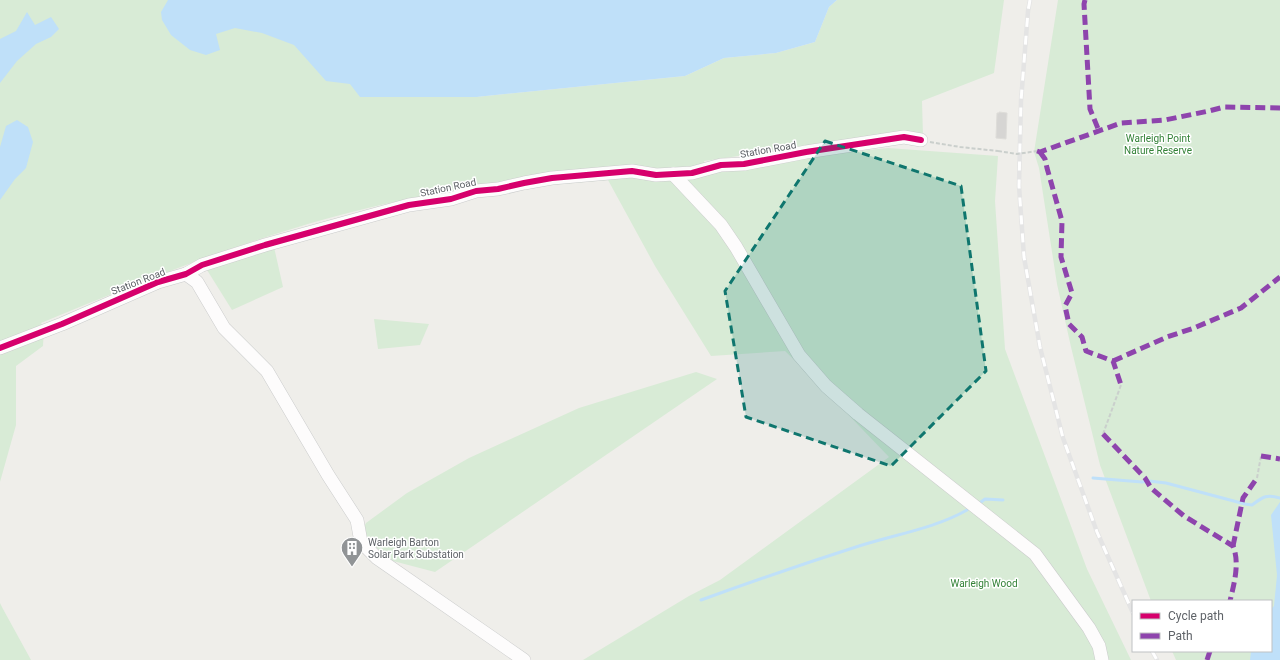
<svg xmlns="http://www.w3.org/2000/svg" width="1280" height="660" viewBox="0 0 1280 660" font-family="Roboto,sans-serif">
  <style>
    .green { fill: #d8ebd6 }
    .water { fill: #bfe0f9 }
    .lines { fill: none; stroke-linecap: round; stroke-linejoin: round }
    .stream { stroke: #bfe0f9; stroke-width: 3 }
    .building { fill: #d6d5d3; stroke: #deddd9 }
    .minor-casing { stroke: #cbcccc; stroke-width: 14 }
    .path { stroke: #cacfcc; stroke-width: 2; stroke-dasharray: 4 2; stroke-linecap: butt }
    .minor { stroke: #fdfcfc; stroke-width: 13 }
    .rail-casing { stroke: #e4e4e4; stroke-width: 4.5 }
    .rail { stroke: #fff; stroke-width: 3; stroke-dasharray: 9; stroke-linecap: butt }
    .path-bridge { stroke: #cacfcc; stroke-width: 2; stroke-dasharray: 4 2; stroke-linecap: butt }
    .quiet { stroke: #8e44ad; stroke-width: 5; stroke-dasharray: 10 5; stroke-linecap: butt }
    .cycleway-casing { stroke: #fff; stroke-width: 8 }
    .cycleway { stroke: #d6006c; stroke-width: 6 }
    .marked { fill: #0f766e; fill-opacity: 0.2; stroke: #0f766e; stroke-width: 3; stroke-dasharray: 8 5; stroke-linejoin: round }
    .labels { text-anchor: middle; stroke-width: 3; stroke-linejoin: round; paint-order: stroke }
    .park-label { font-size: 10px; fill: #348238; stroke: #fff }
    .street-label { font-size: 10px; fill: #5f6368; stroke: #fff }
    .poi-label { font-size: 10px; fill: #5f6368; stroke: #fff; text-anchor: start }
  </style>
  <rect width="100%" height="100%" fill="#efeeea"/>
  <g class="green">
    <path d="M0,0H806L476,97L685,76L724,58L776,53L815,42L829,7L837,0H1004L994,73L922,101L923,136L881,135L704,161L706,174L802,157L888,148L998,156L995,201L1005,349L1087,569L1131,660H583L689,596L720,580L889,457L812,377L785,351L711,356L655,266L608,180C561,184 514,188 467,193C446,195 424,196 404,200C278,226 159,274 41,323L44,328L43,346L16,366V425L0,482Z"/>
    <polygon points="1058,0 1280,0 1280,660 1176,660 1172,651 1271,651 1271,601 1151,601 1100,465 1071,347 1057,284 1039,168 1034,152"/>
    <polygon points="274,247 283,287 232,310 207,270"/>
    <polygon points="374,319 429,324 420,345 378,349"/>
    <polygon points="696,372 717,379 435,572 393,561 360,534 366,523 407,493 469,458 579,408"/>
    <polygon points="0,603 3,609 31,660 0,660"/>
  </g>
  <g class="water">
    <polygon points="168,0 837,0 829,7 815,42 776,53 724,58 685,76 476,97 360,97 350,84 326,81 294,45 262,33 235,28 216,34 220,50 206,55 190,50 171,35 162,20 161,12"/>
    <polygon points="27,12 35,25 51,17 59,29 51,37 36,44 17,61 0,83 0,39 16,31"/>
    <polygon points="17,120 28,127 33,142 26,168 15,179 0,200 0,147 6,126"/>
    <polygon points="1280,502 1280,660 1250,660 1251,651 1271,651 1271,609 1274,606 1277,575 1271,515"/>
  </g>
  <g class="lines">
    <g class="stream">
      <path d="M1093,478L1142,482L1149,481L1166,483L1245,504L1252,505C1263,497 1266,494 1280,498"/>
      <polyline points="981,502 985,499 1003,500"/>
      <path d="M701,600C753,581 806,563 859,546C893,535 936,528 967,510"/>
    </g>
  </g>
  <polygon class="building" points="999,112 1007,113 1006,139 996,138 997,113 999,113"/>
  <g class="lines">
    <g class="minor-casing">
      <g id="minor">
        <polyline points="673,174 721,225 736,247 799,355 826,386 858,414 1035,554 1089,628 1099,646 1102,660"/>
        <polyline points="186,274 197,282 224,328 267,371 328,475 357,520 361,542 377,558 524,660"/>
        <polyline points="0,348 62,324 158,282 186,274 202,265 265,245 409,205 451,199 476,191 498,189 524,183 552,178 632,171 656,175 692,173 721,165 744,164 806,152 904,137 921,140"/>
      </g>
    </g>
    <g class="path">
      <polyline points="930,142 960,147 998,151"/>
      <polyline points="1103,434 1121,385"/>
      <polyline points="1257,478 1261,456"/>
    </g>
    <use href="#minor" class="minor"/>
    <g class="rail-casing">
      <g id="rail">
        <polyline points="1030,0 1028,11 1021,101 1019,186 1024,257 1040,347 1063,438 1097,532 1133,613"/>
        <polyline points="1152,651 1157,660"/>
      </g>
    </g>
    <use href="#rail" class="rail"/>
    <polyline class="path-bridge" points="998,151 1017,154 1037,151"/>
    <g class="quiet">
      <polyline points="1085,0 1084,4 1090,109 1099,131"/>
      <polyline points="1037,151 1040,152 1121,123 1165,120 1209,111 1224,107 1280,108"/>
      <polyline points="1040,152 1045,159 1047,168 1062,221 1061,257 1072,293 1065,306 1069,324 1082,337 1086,351 1113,361 1121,385"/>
      <polyline points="1113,361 1167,337 1194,328 1241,308 1280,277"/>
      <path d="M1103,434L1145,478L1151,488L1184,516L1233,546C1240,563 1234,584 1230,601"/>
      <polyline points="1261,456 1280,459"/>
      <polyline points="1233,546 1243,498 1257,478"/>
      <polyline points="1207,660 1210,651"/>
    </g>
    <g class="cycleway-casing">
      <polyline id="cycleway" points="0,348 62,324 158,282 186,274 202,265 265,245 409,205 451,199 476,191 498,189 524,183 552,178 632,171 656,175 692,173 721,165 744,164 806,152 904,137 921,140"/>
    </g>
    <use href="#cycleway" class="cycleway"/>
  </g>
  <path class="marked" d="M825,141L961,186L986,371L891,466L746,417L725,291Z"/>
  <defs>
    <g id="building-pin" transform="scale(1.15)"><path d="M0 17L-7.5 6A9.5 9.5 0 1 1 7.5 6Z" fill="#919496" stroke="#fff"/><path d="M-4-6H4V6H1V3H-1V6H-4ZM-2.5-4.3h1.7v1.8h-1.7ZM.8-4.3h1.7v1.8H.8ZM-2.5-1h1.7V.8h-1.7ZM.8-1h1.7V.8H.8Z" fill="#fff"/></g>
  </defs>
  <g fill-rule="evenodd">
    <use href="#building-pin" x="352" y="548"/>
  </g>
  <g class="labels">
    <g class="park-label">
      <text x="1158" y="142">Warleigh Point<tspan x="1158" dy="12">Nature Reserve</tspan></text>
      <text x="984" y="587">Warleigh Wood</text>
    </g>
    <g class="street-label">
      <text transform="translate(768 149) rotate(-10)" y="4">Station Road</text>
      <text transform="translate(448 187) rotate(-12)" y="4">Station Road</text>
      <text transform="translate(138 281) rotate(-21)" y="4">Station Road</text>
    </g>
    <g class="poi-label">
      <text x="368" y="546">Warleigh Barton<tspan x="368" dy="12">Solar Park Substation</tspan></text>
    </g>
  </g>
  <rect x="1132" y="600" width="140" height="52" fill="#ffffff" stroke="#bfc1c3"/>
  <rect x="1140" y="613" width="20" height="6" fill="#d6006c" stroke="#bfc1c3"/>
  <text x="1168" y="620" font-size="12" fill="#5f6368">Cycle path</text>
  <rect x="1140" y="633" width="20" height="6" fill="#8e44ad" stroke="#bfc1c3"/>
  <text x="1168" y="640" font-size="12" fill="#5f6368">Path</text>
</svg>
